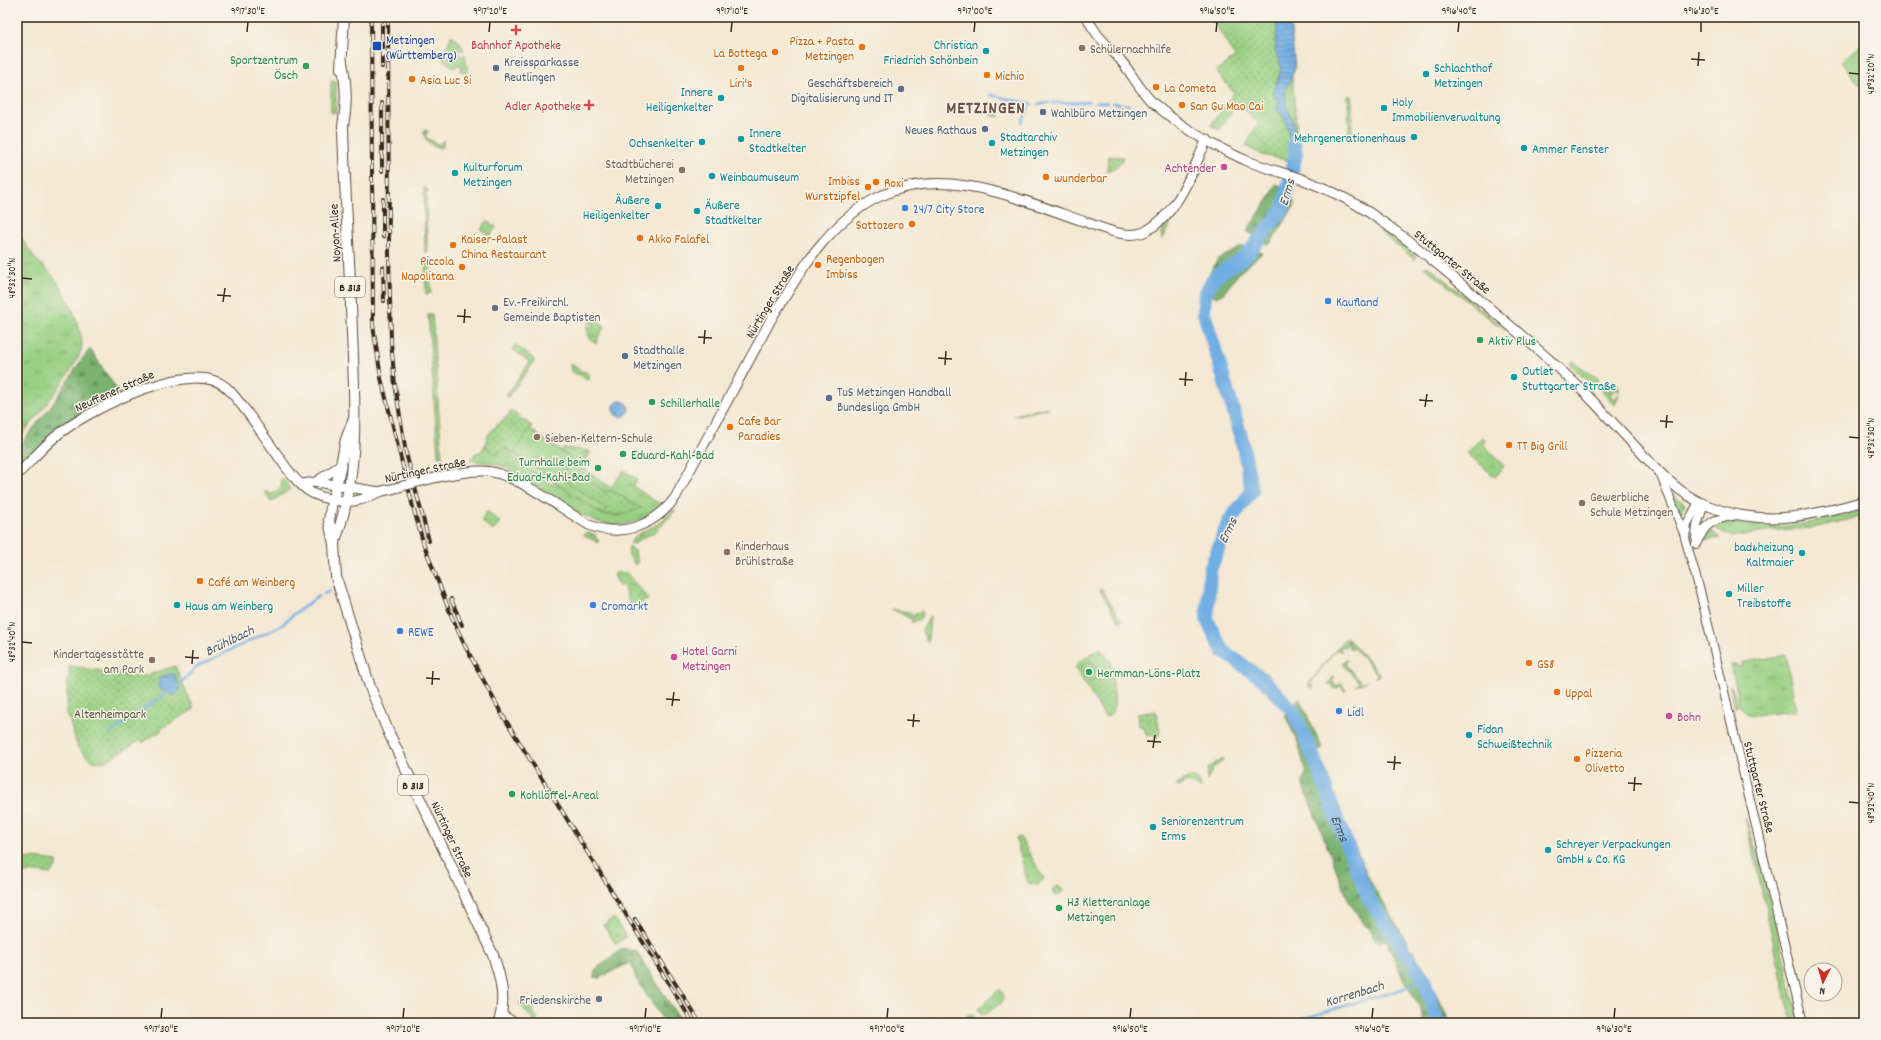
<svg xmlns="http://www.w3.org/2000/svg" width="1881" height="1040" viewBox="0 0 1881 1040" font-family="Dekko,sans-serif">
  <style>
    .grass { fill: url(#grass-tufts); stroke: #6a7d50 }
    .forest { fill: url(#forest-firs); stroke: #5a6e47 }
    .park { fill: url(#park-dots); stroke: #6a7d50 }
    .garden { fill: #98d082; stroke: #6a7d50 }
    .water { fill: url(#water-rules); stroke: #566c80 }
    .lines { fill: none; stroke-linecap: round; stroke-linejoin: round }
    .stream { stroke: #71aee3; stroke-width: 2.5 }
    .river { stroke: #71aee3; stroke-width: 14 }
    .tertiary-casing { stroke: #574639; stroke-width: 10 }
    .secondary-casing { stroke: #574639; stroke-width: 11 }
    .primary-casing { stroke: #574639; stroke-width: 12 }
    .tertiary { stroke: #fff; stroke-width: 8 }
    .secondary { stroke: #fff; stroke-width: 9 }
    .primary { stroke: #fff; stroke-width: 10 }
    .rail-casing { stroke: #3b2a1e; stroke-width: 4 }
    .rail { stroke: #f7f3e8; stroke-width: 2.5; stroke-dasharray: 8; stroke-linecap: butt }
    .secondary-bridge-casing { stroke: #574639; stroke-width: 11; stroke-linecap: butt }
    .secondary-bridge { stroke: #fff; stroke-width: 9 }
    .ticks { fill: none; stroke: #3b2a1e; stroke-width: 1.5 }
    .health-dot { fill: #e0444e; stroke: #f7f3e8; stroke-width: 1.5 }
    .transit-dot { fill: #1a4fb4; stroke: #f7f3e8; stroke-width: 1.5 }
    .food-dot { fill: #e8710a; stroke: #f7f3e8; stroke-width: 1.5 }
    .education-dot { fill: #8d6e63; stroke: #f7f3e8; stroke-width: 1.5 }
    .culture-dot { fill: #0f9aa8; stroke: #f7f3e8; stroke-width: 1.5 }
    .leisure-dot { fill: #2e9e5b; stroke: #f7f3e8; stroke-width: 1.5 }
    .service-dot { fill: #5c6f8a; stroke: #f7f3e8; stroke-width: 1.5 }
    .hotel-dot { fill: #d1479c; stroke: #f7f3e8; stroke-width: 1.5 }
    .shop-dot { fill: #3f7fe0; stroke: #f7f3e8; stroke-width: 1.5 }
    .worship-dot { fill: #6b7280; stroke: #f7f3e8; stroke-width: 1.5 }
    .labels { text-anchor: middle; stroke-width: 3; stroke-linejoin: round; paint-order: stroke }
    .shield { fill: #f7f3e8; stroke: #73665b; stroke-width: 1 }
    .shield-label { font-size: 12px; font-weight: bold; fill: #3b2a1e }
    .transit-label { font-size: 13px; fill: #164399; stroke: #f7f3e8; text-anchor: start }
    .food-label { font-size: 13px; fill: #c56008; stroke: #f7f3e8; text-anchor: start }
    .health-label { font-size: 13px; fill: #be3a42; stroke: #f7f3e8 }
    .culture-label { font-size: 13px; fill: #0d838f; stroke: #f7f3e8; text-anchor: start }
    .education-label { font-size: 13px; fill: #785e54; stroke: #f7f3e8; text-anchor: start }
    .leisure-label { font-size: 13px; fill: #27864d; stroke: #f7f3e8; text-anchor: start }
    .service-label { font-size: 13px; fill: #4e5e75; stroke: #f7f3e8; text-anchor: start }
    .hotel-label { font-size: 13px; fill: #b23c85; stroke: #f7f3e8; text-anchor: start }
    .shop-label { font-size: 13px; fill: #366cbe; stroke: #f7f3e8; text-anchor: start }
    .street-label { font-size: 13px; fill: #3b2a1e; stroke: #f7f3e8 }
    .worship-label { font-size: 13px; fill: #5b616d; stroke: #f7f3e8; text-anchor: start }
    .park-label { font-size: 13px; fill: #525437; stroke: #f7f3e8 }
    .water-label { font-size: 14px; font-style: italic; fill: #4e5863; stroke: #f7f3e8 }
    .district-label { font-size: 17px; font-weight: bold; letter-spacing: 1px; fill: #6e5047; stroke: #f7f3e8 }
    .neatline { fill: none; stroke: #3b2a1e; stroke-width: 1.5 }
    .ticks-label { font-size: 10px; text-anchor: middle; fill: #3b2a1e }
  </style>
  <defs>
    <pattern id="grass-tufts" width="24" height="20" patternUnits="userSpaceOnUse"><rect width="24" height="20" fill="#98d082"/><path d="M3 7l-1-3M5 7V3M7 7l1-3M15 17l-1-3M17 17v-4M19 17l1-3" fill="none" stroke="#7da96a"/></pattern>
    <pattern id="forest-firs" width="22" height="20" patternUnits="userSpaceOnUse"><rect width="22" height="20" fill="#7ab270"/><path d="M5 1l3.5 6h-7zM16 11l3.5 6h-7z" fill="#65915b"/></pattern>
    <pattern id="park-dots" width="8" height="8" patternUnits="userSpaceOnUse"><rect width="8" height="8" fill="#98d082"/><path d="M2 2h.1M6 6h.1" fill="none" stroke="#7da96a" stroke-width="1.8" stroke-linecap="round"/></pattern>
    <pattern id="water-rules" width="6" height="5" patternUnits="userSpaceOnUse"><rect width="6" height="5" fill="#71aee3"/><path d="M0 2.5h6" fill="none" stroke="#5e8eb7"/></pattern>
  </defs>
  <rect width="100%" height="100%" fill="#f7f3e8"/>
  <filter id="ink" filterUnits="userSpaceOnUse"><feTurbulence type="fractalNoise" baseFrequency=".025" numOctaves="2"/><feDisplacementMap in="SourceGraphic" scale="8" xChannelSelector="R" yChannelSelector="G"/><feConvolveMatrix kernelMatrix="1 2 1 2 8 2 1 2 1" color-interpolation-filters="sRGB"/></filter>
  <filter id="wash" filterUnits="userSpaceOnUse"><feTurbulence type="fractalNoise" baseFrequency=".012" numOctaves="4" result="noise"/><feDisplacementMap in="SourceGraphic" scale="16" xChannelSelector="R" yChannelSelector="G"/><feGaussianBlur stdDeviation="0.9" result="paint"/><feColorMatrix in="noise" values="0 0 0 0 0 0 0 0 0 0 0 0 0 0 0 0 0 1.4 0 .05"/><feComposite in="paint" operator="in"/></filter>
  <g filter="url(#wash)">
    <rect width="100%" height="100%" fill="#f4e8d2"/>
    <g class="grass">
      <polygon points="452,35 459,41 464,50 444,52"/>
      <polygon points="465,55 468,74 460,71 462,67 458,64 455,68 442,59 443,56 454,57"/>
      <polygon points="331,81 336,81 336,112 331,113"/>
      <polygon points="1348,96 1351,96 1352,100 1352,133 1349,140"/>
      <path d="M425,130L428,131L425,137L439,145L443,140V147C435,150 425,141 424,133Z"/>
      <polygon points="1207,161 1207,165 1180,207 1180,204"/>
      <polygon points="424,187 429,191 426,191 427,250 429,250 427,252 425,252"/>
      <polygon points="1177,214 1162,239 1161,232 1174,215"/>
      <path d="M1379,231C1394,236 1403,244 1415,255V260Z"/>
      <path d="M17,232C23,240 28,249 34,257C42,266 52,273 59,284C68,297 83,330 82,346C80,365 31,424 17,441Z"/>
      <polygon points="425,261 430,265 431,293 426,294"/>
      <polygon points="1424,267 1429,267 1506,329 1499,326"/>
      <polygon points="428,314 432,314 442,458 438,456"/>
      <polygon points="592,316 605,326 598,337 596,344 589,338 587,326 593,327 594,324 589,323"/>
      <polygon points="515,345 533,358 534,362 508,397 506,396 530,362 512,349"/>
      <polygon points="1572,361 1599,379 1595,385 1586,379 1570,365"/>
      <polygon points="570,365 573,365 582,372 585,371 588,374 590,379 586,380 579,374 575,374 571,371"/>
      <polygon points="1615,381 1619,388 1619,392 1615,389 1610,395 1614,399 1619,394 1615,405 1600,390 1601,388 1609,391"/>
      <polygon points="1047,407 1049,408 1014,416 1014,415"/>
      <polygon points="1482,437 1486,440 1483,444 1504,466 1495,477 1467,453"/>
      <path d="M485,445L492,453H498L505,448L513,453L512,456L553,485L577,451L591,452L581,466L611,488L624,470L637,480L633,486L656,502L662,503C625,538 597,526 560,501C542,490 525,478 507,468L496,464L470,460L476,453L481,452Z"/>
      <polygon points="283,478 290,489 271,502 265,492 267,491 270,495 283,486 280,481"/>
      <polygon points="1672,494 1685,504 1681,513 1680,512"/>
      <polygon points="673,510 676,510 655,532 640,539 635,544 630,543 637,535 658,524"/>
      <polygon points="1864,510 1864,516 1813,528 1764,531 1732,537 1711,526 1724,522 1766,526 1787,526 1820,521"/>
      <polygon points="1710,531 1712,531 1720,538 1706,540 1707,533"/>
      <polygon points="586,532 596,535 595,538 598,539 598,543 584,535"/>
      <polygon points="629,546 634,550 638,563 635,565 629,555"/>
      <polygon points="620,572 626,573 649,599 631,608 623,585 619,586 614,574"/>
      <polygon points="1101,588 1121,620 1119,622 1099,589"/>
      <polygon points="892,609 910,612 912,615 911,619"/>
      <path d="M922,611L923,613C921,619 917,622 911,622L915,614Z"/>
      <polygon points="930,616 928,641 927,641 922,631"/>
      <polygon points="1344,639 1348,639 1346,646 1340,647 1341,652 1336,649 1310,684 1314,687 1312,688 1308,685"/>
      <polygon points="1349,640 1379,673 1379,675 1375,678 1377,674 1354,647 1350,650 1348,644"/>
      <path d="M1786,655L1796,711L1755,715C1747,715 1744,712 1740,706L1731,664H1736L1737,667L1742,666L1741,663Z"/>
      <polygon points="1347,659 1345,664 1362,683 1366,680 1365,682 1355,686 1359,682 1342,664"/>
      <polygon points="1334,676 1335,677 1332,680 1337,686 1341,683 1346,690 1344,691 1342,686 1334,689 1332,684 1328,684"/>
      <polygon points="1731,686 1738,705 1735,708 1732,701"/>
      <polygon points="1222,759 1223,761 1213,768 1207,781 1208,768"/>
      <path d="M1189,777L1197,779L1201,788C1191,783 1189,779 1178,787L1176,785Z"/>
      <polygon points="1745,817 1762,868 1799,1023 1792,1023"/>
      <path d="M1020,837L1044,879C1040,884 1034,886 1028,883L1016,839Z"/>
      <polygon points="1058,886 1064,891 1056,896 1052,890"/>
      <polygon points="614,918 626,937 616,944 603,925"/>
      <polygon points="1000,989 1004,996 1002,1002 986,1014 982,1014 978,1009"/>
      <polygon points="520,1002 529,1007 538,1019 535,1022 519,1003"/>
      <polygon points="970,1014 972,1014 976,1019 973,1023 957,1023"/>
    </g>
    <g class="forest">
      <polygon points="1276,184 1281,186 1280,194 1293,199 1295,205 1271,243 1267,244 1247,231 1270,197"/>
      <polygon points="1243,246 1262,253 1239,273 1223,294 1217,297 1199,291 1218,259"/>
      <polygon points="90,349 120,394 84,411 58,431 17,469 17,449 54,402 82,359"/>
      <polygon points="1299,698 1323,749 1314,753 1370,881 1425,972 1451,1023 1424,1023 1420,1007 1404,981 1386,940 1377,942 1349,902 1302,782 1306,773 1298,743 1285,715"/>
      <polygon points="623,948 637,952 682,1023 665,1023 636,979 631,962 599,978 594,977 595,970"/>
    </g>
    <g class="park">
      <polygon points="1211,17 1287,17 1299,155 1287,160 1262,155 1246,146 1258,123 1238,103 1219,130 1211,125 1234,93 1216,71 1235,57"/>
      <polygon points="1864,42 1864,87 1862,88 1841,62"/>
      <polygon points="997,103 1002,104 999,117 990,115 991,107"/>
      <path d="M1108,156L1123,157C1121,165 1115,168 1107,171Z"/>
      <polygon points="487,221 496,227 490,236 481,230"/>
      <path d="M511,411L532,426L530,430L562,451L564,448L589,451L578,466L583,476L604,491H613L641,508L622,515H603L505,448L498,453H492L485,445C486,430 503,423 511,411Z"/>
      <polygon points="487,511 501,523 493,531 481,520"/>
      <polygon points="1101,648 1102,653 1105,652 1107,660 1109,659 1111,661 1115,707 1113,712 1107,717 1104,716 1075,667 1078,666 1077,663"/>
      <polygon points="70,666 141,677 175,666 194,709 162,728 161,731 142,743 141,740 106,761 93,762 78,748 67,713 67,685"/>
      <polygon points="1156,711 1160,732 1156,739 1152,734 1147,737 1144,728 1138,725 1137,714"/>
      <polygon points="33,858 57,861 57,866 50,874 37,872 25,873 22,870 24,859"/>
    </g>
    <g class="garden">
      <polygon points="530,429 572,459 560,477 607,509 603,515 513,453"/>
      <polygon points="1090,661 1099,676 1089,682 1080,667"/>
    </g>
    <g class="water">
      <path d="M1276,17H1290L1295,69L1285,91L1287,108L1293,121L1299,162L1289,160C1290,143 1291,120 1276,109L1279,106L1273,93L1281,70L1280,61L1275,51L1277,30Z"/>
      <circle cx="621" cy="409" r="8"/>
      <polygon points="170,674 175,674 180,690 175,696 159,689 159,678"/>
    </g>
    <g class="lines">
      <g class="stream">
        <polyline points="990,95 1032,104"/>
        <polyline points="1096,102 1108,103"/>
        <polyline points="1053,103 1089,102"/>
        <polyline points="1113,103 1129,105"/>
        <polyline points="1038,104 1049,103"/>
        <polyline points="1022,122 1029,107"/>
        <polyline points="324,594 330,591"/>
        <polyline points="177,687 196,667 282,625 295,613 319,596"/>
        <polyline points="111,733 169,691"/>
        <polyline points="1288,1023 1425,982"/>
      </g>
      <path class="river" id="s1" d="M1294,144L1296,154L1283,209L1246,256L1216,276L1205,293L1204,313L1241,436L1252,491L1228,523L1210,570L1207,620L1223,651L1265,681L1293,711L1315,760L1340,827L1369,899L1424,979L1438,1023"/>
    </g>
  </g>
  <g filter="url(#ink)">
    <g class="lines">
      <g class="tertiary-casing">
        <g id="tertiary">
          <polyline points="1660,473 1685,536"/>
          <polyline points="1699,502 1687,524 1685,538 1700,591 1803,1023"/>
          <polyline points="1696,538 1697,525 1704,504"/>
          <path d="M1696,544C1707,521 1713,519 1737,515"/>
          <polyline points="501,1014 516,1023"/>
        </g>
      </g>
      <g class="secondary-casing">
        <g id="secondary">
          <path d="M1087,17C1095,36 1110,47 1122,62C1132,74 1140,90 1151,101C1178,125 1212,145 1245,160C1264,168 1285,173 1304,180C1330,190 1355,202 1377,218C1418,246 1456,280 1494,312C1525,338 1559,367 1588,396C1603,412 1619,429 1634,445C1655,467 1675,492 1704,504C1759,528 1809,517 1864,501"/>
          <path d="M17,475C31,461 44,445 60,433C91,409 196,354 229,390C244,406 256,425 269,443C280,458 295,484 312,493C324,499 346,504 359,500C366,499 372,495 379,492C385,490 393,489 399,487"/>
          <path d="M438,477C453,474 469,470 484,471C515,472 561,509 589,525C621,538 654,526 675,498L774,314C790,290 804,263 823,242C905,147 988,188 1088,223C1105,229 1129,240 1146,231C1179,213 1192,171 1207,139"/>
          <polyline points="316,482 341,465"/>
          <polyline points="302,484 316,482 380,492"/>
        </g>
      </g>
      <g class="primary-casing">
        <g id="primary">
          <polyline points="341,69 344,17"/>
          <path d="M354,419L346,439L341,465L331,507L329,521L334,544L336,577L370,687L388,731L493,955C501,978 506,999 499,1023"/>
          <path d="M334,543C360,477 355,403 352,334C350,265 345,197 343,128C343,122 345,116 345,110C347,94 345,78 342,62"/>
        </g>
      </g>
      <use href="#tertiary" class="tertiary"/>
      <use href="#secondary" class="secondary"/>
      <use href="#primary" class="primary"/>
      <g class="rail-casing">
        <g id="rail">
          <polyline points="371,17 373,325 381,378 413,507 424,545 451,615 464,644 500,711 693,1023"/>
          <polyline points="382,17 382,67"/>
          <polyline points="388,17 389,254 391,342 395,385 406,453 429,541"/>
          <polyline points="382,103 382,171"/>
          <polyline points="383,199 383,237"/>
          <polyline points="383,267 384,301"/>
          <polyline points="451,599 462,625"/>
          <polyline points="635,919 700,1023"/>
        </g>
      </g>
      <use href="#rail" class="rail"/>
      <g class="secondary-bridge-casing">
        <polyline id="secondary-bridge" points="399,487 438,477"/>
      </g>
      <use href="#secondary-bridge" class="secondary-bridge"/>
    </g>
  </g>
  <path class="ticks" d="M247,32L248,22M489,32L490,22M731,32L732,22M974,32L975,22M1216,32L1217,22M1458,32L1459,22M1701,32V22M1691,59L1705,60M1698,66L1699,52M1849,73L1859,74M22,278L32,279M217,295L231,296M223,302L225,288M457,316L471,317M464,323L465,309M698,337L712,338M704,344L705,330M938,358L952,359M945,365L946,351M1179,379L1193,380M1185,386L1186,372M1419,400L1433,401M1425,407L1427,394M1660,421L1673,422M1666,428L1667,415M1849,437L1859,438M22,642L32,643M185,657L199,658M192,664L193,650M426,678L440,679M432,685L433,671M666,699L680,700M672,706L674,692M907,720L920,721M913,727L914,714M1147,741L1161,742M1153,748L1155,735M1387,762L1401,763M1394,770L1395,756M1628,783L1642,784M1634,791L1635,777M1849,802L1859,803M161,1018L162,1008M403,1018L404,1008M645,1018L646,1008M887,1018L888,1008M1130,1018L1131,1008M1372,1018L1373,1008M1614,1018L1615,1008"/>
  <g class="health-dot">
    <path d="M514 24h4v4h4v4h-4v4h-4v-4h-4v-4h4z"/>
    <path d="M587 99h4v4h4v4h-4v4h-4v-4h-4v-4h4z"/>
  </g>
  <rect class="transit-dot" x="372" y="41" width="10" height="10" rx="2"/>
  <g class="food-dot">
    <circle cx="862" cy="47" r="4"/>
    <circle cx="775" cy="52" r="4"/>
    <circle cx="741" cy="68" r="4"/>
    <circle cx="987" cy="75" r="4"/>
    <circle cx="412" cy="79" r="4"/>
    <circle cx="1156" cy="87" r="4"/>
    <circle cx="1182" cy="105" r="4"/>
    <circle cx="1046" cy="177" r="4"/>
    <circle cx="876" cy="182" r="4"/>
    <circle cx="868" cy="187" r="4"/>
    <circle cx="912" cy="224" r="4"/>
    <circle cx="640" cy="238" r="4"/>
    <circle cx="453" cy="245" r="4"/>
    <circle cx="818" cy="265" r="4"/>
    <circle cx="462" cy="267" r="4"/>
    <circle cx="730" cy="427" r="4"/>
    <circle cx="1509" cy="445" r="4"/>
    <circle cx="200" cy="581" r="4"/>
    <circle cx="1529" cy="663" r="4"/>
    <circle cx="1557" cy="692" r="4"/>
    <circle cx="1577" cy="759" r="4"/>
  </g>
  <g class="education-dot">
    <circle cx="1082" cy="48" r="4"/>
    <circle cx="682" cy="170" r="4"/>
    <circle cx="537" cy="437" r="4"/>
    <circle cx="1582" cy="503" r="4"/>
    <circle cx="727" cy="552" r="4"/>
    <circle cx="152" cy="660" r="4"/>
  </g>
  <g class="culture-dot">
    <circle cx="986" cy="51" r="4"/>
    <circle cx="1426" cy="74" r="4"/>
    <circle cx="721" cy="98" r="4"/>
    <circle cx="1384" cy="108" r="4"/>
    <circle cx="1414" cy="137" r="4"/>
    <circle cx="741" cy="139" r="4"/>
    <circle cx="702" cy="142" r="4"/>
    <circle cx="992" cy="143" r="4"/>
    <circle cx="1524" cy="148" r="4"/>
    <circle cx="455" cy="173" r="4"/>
    <circle cx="712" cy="176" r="4"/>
    <circle cx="658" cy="206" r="4"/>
    <circle cx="697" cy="211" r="4"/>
    <circle cx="1514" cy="377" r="4"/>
    <circle cx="1802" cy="553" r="4"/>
    <circle cx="1729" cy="594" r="4"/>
    <circle cx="177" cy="605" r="4"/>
    <circle cx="1469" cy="735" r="4"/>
    <circle cx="1153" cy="827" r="4"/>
    <circle cx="1548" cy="850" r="4"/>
  </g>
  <g class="leisure-dot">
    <circle cx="306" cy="66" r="4"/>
    <circle cx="1480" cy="340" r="4"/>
    <circle cx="652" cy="402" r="4"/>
    <circle cx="623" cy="454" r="4"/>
    <circle cx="598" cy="468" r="4"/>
    <circle cx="1089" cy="672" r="4"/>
    <circle cx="512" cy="794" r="4"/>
    <circle cx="1059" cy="908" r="4"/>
  </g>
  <g class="service-dot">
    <circle cx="496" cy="68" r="4"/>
    <circle cx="901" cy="89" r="4"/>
    <circle cx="1043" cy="112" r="4"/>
    <circle cx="985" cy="129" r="4"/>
    <circle cx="625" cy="356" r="4"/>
    <circle cx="829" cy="398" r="4"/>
  </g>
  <g class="hotel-dot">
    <circle cx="1224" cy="167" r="4"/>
    <circle cx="674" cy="657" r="4"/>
    <circle cx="1669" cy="716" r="4"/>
  </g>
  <g class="shop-dot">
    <circle cx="905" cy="208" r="4"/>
    <circle cx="1328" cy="301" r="4"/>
    <circle cx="593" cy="605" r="4"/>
    <circle cx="400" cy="631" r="4"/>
    <circle cx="1339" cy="711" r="4"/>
  </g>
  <g class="worship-dot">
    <circle cx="495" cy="308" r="4"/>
    <circle cx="599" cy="999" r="4"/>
  </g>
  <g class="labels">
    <g class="shield">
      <rect x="335" y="277" width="30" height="20" rx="3"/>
      <rect x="398" y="775" width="30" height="20" rx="3"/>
    </g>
    <g class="shield-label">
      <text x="350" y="291">B 313</text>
      <text x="413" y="789">B 313</text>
    </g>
    <g class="transit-label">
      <text x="386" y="44">Metzingen<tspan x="386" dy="15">(Württemberg)</tspan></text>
    </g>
    <g class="food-label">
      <text x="854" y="45" text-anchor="end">Pizza + Pasta<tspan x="854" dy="15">Metzingen</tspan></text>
      <text x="767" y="57" text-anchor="end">La Bottega</text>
      <text x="995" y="80">Michio</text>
      <text x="420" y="84">Asia Luc Si</text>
      <text x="741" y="87" text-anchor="middle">Liri's</text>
      <text x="1164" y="92">La Cometa</text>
      <text x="1190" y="110">San Gu Mao Cai</text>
      <text x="1054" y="182">wunderbar</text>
      <text x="860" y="185" text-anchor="end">Imbiss<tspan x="860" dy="15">Wurstzipfel</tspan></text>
      <text x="884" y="187">Roxi</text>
      <text x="904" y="229" text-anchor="end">Sottozero</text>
      <text x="461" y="243">Kaiser-Palast<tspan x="461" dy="15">China Restaurant</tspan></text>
      <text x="648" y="243">Akko Falafel</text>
      <text x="826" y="263">Regenbogen<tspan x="826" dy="15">Imbiss</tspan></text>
      <text x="454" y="265" text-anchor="end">Piccola<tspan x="454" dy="15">Napolitana</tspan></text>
      <text x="738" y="425">Cafe Bar<tspan x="738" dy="15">Paradies</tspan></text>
      <text x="1517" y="450">TT Big Grill</text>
      <text x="208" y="586">Café am Weinberg</text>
      <text x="1537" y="668">GS8</text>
      <text x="1565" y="697">Uppal</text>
      <text x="1585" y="757">Pizzeria<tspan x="1585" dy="15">Olivetto</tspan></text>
    </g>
    <g class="health-label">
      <text x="516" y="49">Bahnhof Apotheke</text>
      <text x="581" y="110" text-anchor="end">Adler Apotheke</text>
    </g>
    <g class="culture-label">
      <text x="978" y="49" text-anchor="end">Christian<tspan x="978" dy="15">Friedrich Schönbein</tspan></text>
      <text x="1434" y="72">Schlachthof<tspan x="1434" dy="15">Metzingen</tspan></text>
      <text x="713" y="96" text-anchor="end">Innere<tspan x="713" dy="15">Heiligenkelter</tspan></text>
      <text x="1392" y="106">Holy<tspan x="1392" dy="15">Immobilienverwaltung</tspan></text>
      <text x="749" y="137">Innere<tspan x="749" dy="15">Stadtkelter</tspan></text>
      <text x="1000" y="141">Stadtarchiv<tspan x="1000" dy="15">Metzingen</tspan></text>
      <text x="1406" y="142" text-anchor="end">Mehrgenerationenhaus</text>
      <text x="694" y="147" text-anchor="end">Ochsenkelter</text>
      <text x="1532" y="153">Ammer Fenster</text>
      <text x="463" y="171">Kulturforum<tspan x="463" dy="15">Metzingen</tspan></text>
      <text x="720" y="181">Weinbaumuseum</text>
      <text x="650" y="204" text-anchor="end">Äußere<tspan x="650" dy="15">Heiligenkelter</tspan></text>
      <text x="705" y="209">Äußere<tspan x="705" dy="15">Stadtkelter</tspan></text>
      <text x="1522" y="375">Outlet<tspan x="1522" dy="15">Stuttgarter Straße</tspan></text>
      <text x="1794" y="551" text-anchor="end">bad&amp;heizung<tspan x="1794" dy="15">Kaltmaier</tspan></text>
      <text x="1737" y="592">Miller<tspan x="1737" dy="15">Treibstoffe</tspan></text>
      <text x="185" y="610">Haus am Weinberg</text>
      <text x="1477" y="733">Fidan<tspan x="1477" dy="15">Schweißtechnik</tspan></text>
      <text x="1161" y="825">Seniorenzentrum<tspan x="1161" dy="15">Erms</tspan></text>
      <text x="1556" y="848">Schreyer Verpackungen<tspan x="1556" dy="15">GmbH &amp; Co. KG</tspan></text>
    </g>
    <g class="education-label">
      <text x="1090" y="53">Schülernachhilfe</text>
      <text x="674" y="168" text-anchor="end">Stadtbücherei<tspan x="674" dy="15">Metzingen</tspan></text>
      <text x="545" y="442">Sieben-Keltern-Schule</text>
      <text x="1590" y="501">Gewerbliche<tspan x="1590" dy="15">Schule Metzingen</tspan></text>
      <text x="735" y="550">Kinderhaus<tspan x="735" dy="15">Brühlstraße</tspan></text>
      <text x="144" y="658" text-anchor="end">Kindertagesstätte<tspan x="144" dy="15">am Park</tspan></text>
    </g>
    <g class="leisure-label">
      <text x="298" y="64" text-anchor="end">Sportzentrum<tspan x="298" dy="15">Ösch</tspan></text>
      <text x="1488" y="345">Aktiv Plus</text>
      <text x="660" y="407">Schillerhalle</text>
      <text x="631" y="459">Eduard-Kahl-Bad</text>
      <text x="590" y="466" text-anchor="end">Turnhalle beim<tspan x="590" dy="15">Eduard-Kahl-Bad</tspan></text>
      <text x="1097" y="677">Hermman-Löns-Platz</text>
      <text x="520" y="799">Kohllöffel-Areal</text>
      <text x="1067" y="906">H3 Kletteranlage<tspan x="1067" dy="15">Metzingen</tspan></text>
    </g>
    <g class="service-label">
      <text x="504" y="66">Kreissparkasse<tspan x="504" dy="15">Reutlingen</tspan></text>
      <text x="893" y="87" text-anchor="end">Geschäftsbereich<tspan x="893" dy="15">Digitalisierung und IT</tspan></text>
      <text x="1051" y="117">Wahlbüro Metzingen</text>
      <text x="977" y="134" text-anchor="end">Neues Rathaus</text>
      <text x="633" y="354">Stadthalle<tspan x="633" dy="15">Metzingen</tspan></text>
      <text x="837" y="396">TuS Metzingen Handball<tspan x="837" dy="15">Bundesliga GmbH</tspan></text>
    </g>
    <g class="hotel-label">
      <text x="1216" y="172" text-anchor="end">Achtender</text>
      <text x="682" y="655">Hotel Garni<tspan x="682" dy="15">Metzingen</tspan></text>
      <text x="1677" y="721">Bohn</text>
    </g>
    <g class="shop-label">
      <text x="913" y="213">24/7 City Store</text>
      <text x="1336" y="306">Kaufland</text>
      <text x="601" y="610">Cromarkt</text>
      <text x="408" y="636">REWE</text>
      <text x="1347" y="716">Lidl</text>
    </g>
    <g class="street-label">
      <text transform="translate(334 233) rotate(-93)" y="5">Noyon-Allee</text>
      <text transform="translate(1453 261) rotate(39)" y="5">Stuttgarter Straße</text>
      <text transform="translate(769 301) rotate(-59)" y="5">Nürtinger Straße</text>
      <text transform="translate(114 390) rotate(-24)" y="5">Neuffener Straße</text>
      <text transform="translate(425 469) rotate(-12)" y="5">Nürtinger Straße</text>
      <text transform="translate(1760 787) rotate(76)" y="5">Stuttgarter Straße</text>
      <text transform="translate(453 839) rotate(65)" y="5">Nürtinger Straße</text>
    </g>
    <g class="worship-label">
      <text x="503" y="306">Ev.-Freikirchl.<tspan x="503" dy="15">Gemeinde Baptisten</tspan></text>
      <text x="591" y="1004" text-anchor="end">Friedenskirche</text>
    </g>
    <g class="park-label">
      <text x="110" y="718">Altenheimpark</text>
    </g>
    <g class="water-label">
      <text transform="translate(1286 192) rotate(-74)" y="5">Erms</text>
      <text transform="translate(1227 530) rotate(-64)" y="5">Erms</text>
      <text transform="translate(229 640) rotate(-26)" y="5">Brühlbach</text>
      <text dy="5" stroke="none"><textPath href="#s1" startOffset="782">Erms</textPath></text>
      <text transform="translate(1354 993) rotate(-17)" y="5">Korrenbach</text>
    </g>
    <g class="district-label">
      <text x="986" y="113">METZINGEN</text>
    </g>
  </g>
  <rect width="1881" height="1040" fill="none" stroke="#f7f3e8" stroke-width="44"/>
  <g transform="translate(1823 982) rotate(185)"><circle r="19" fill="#f7f3e8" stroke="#aca397"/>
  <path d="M0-3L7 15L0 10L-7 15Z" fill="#c8321e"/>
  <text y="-6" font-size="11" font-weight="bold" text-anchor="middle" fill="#3b2a1e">N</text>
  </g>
  <rect x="22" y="22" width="1837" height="996" class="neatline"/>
  <g class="ticks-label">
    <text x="248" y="14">9°17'30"E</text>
    <text x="490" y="14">9°17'20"E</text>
    <text x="732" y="14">9°17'10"E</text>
    <text x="975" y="14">9°17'00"E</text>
    <text x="1217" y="14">9°16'50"E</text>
    <text x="1459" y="14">9°16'40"E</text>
    <text x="1701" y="14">9°16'30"E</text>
    <text transform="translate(1870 74) rotate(-90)" y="4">48°32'20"N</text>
    <text transform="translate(11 278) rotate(-90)" y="4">48°32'30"N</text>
    <text transform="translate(1870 438) rotate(-90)" y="4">48°32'30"N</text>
    <text transform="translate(11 642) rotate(-90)" y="4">48°32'40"N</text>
    <text transform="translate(1870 803) rotate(-90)" y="4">48°32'40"N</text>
    <text x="161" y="1032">9°17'30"E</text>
    <text x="403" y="1032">9°17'20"E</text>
    <text x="645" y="1032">9°17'10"E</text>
    <text x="887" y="1032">9°17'00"E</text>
    <text x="1130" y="1032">9°16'50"E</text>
    <text x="1372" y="1032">9°16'40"E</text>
    <text x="1614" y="1032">9°16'30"E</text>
  </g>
</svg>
